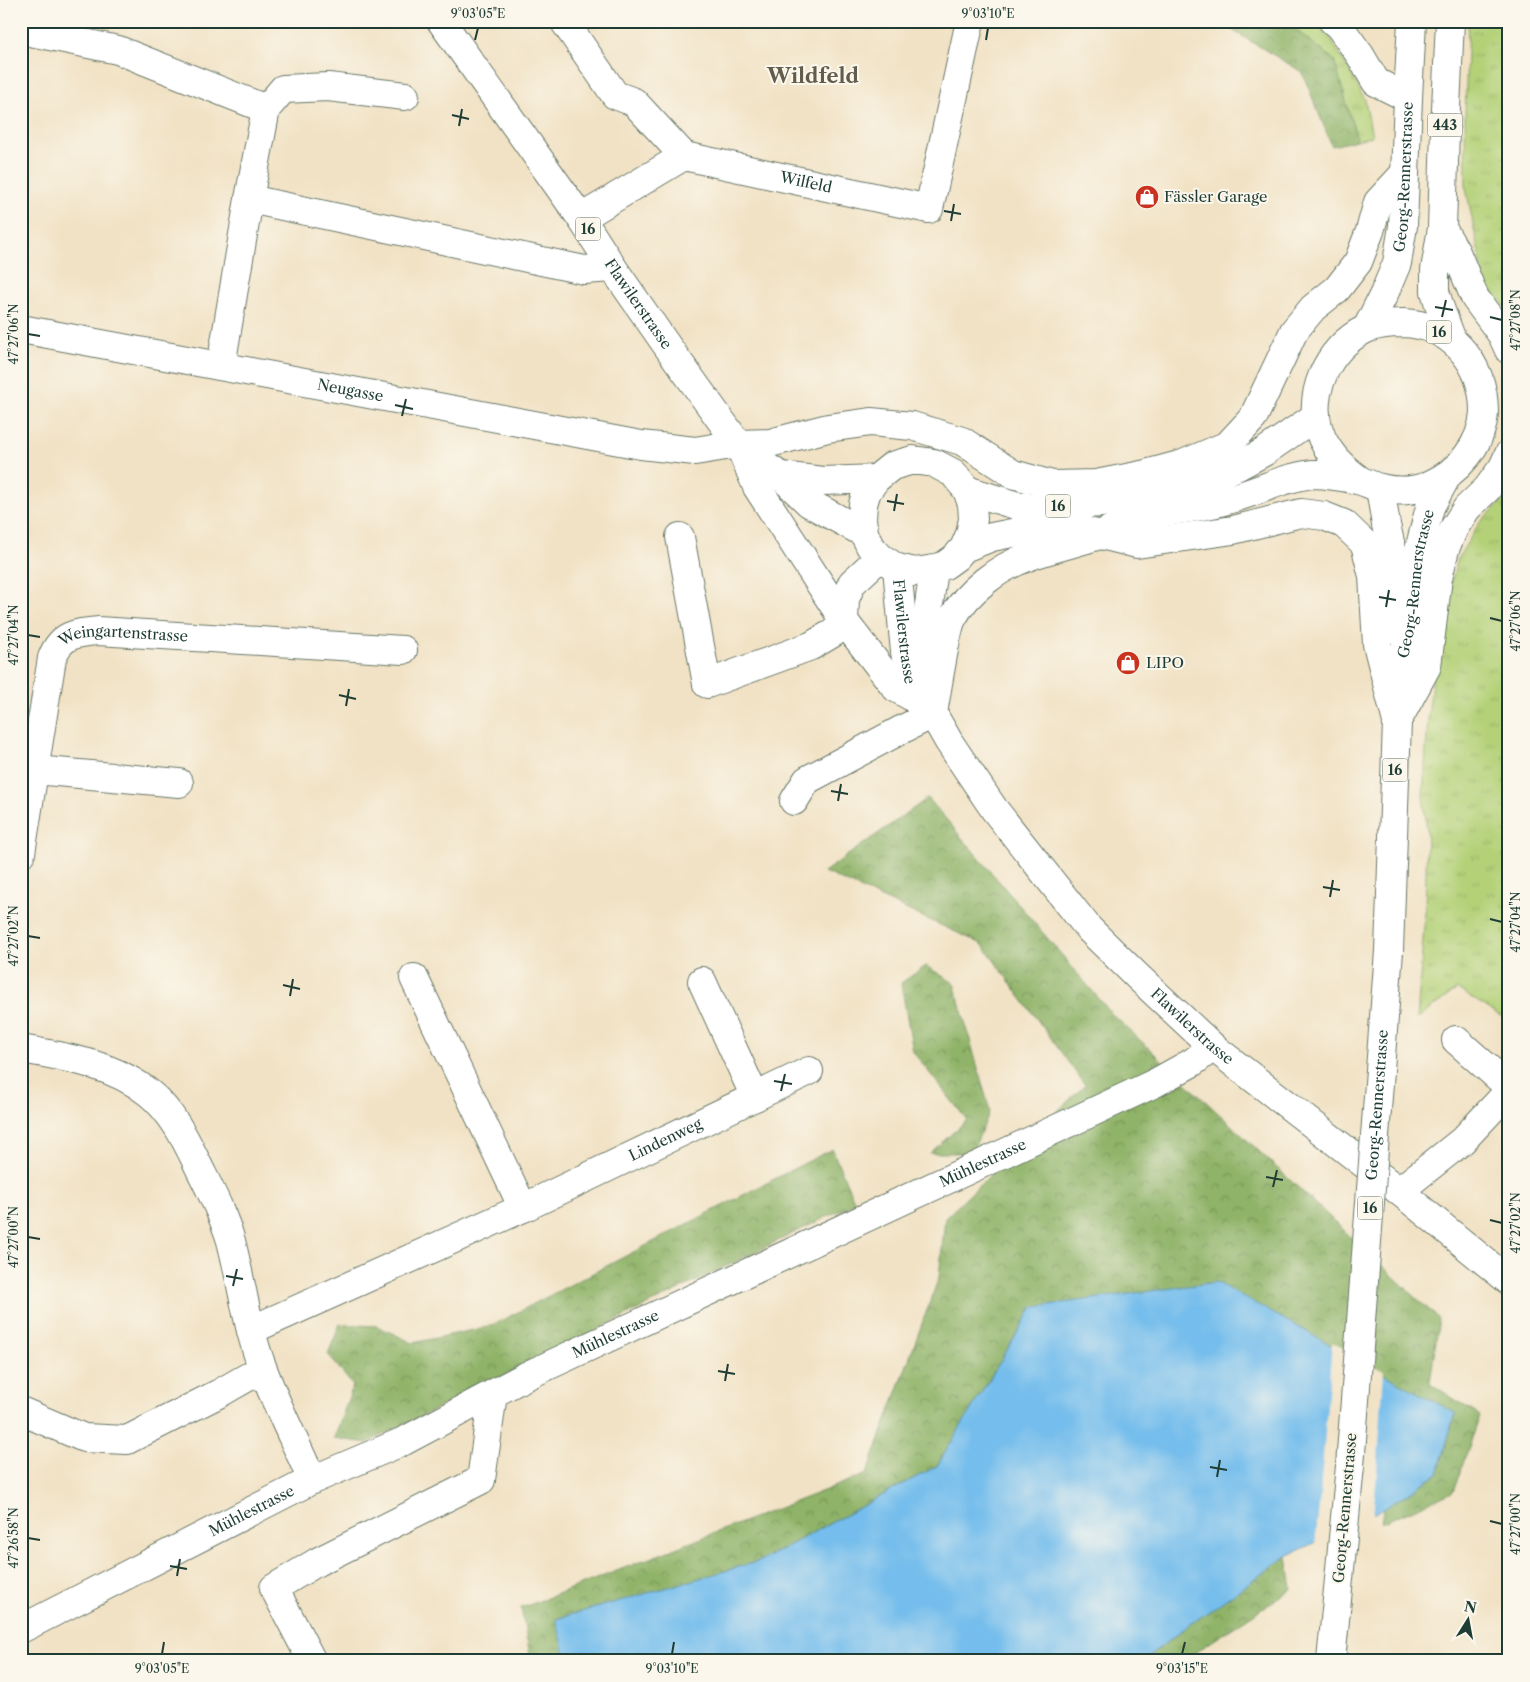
<svg xmlns="http://www.w3.org/2000/svg" width="1530" height="1682" viewBox="0 0 1530 1682" font-family="'Libre Caslon Text',serif">
  <style>
    .grass { fill: url(#grass-tufts); stroke: #6a8756 }
    .forest { fill: url(#forest-crowns); stroke: #57784e }
    .water { fill: #74bdec; stroke: #4a7d90 }
    .pier { fill: #f1e2c5 }
    .lines { fill: none; stroke-linecap: round; stroke-linejoin: round }
    .minor-casing { stroke: #687767; stroke-width: 30 }
    .major-casing { stroke: #687767; stroke-width: 30 }
    .highway-casing { stroke: #687767; stroke-width: 30 }
    .minor { stroke: #fff; stroke-width: 28 }
    .major { stroke: #fff; stroke-width: 28 }
    .highway { stroke: #fff; stroke-width: 28 }
    .major-bridge-casing { stroke: #687767; stroke-width: 30; stroke-linecap: butt }
    .major-bridge { stroke: #fff; stroke-width: 28 }
    .ticks { fill: none; stroke: #1f3d34; stroke-width: 2 }
    .labels { text-anchor: middle; stroke-width: 4; stroke-linejoin: round; paint-order: stroke }
    .shield { fill: #fbf7ec; stroke: #61756b; stroke-width: 1 }
    .shield-label { font-size: 14px; font-weight: bold; fill: #1f3d34 }
    .street-label { font-size: 15px; fill: #1f3d34; stroke: #fbf7ec }
    .poi-label { font-size: 15px; fill: #1f3d34; stroke: #fbf7ec; text-anchor: start }
    .district-label { font-size: 20px; font-weight: bold; fill: #615c4c; stroke: #fbf7ec }
    .neatline { fill: none; stroke: #1f3d34; stroke-width: 2 }
    .ticks-label { font-size: 12px; text-anchor: middle; fill: #1f3d34 }
  </style>
  <defs>
    <pattern id="grass-tufts" width="24" height="20" patternUnits="userSpaceOnUse" patternTransform="scale(1.25)"><rect width="24" height="20" fill="#b4d178"/><path d="M3 7l-1-3M5 7V3M7 7l1-3M15 17l-1-3M17 17v-4M19 17l1-3" fill="none" stroke="#9ab468"/></pattern>
    <pattern id="forest-crowns" width="20" height="18" patternUnits="userSpaceOnUse" patternTransform="scale(1.25)"><rect width="20" height="18" fill="#8fb368"/><path d="M2 6a3 3 0 1 1 6 0M12 15a3 3 0 1 1 6 0" fill="none" stroke="#749356"/></pattern>
  </defs>
  <rect width="100%" height="100%" fill="#fbf7ec"/>
  <filter id="ink" filterUnits="userSpaceOnUse"><feTurbulence type="fractalNoise" baseFrequency=".02" numOctaves="2"/><feDisplacementMap in="SourceGraphic" scale="10" xChannelSelector="R" yChannelSelector="G"/><feConvolveMatrix kernelMatrix="1 2 1 2 8 2 1 2 1" color-interpolation-filters="sRGB"/></filter>
  <filter id="wash" filterUnits="userSpaceOnUse"><feTurbulence type="fractalNoise" baseFrequency=".0096" numOctaves="4" result="noise"/><feDisplacementMap in="SourceGraphic" scale="20" xChannelSelector="R" yChannelSelector="G"/><feGaussianBlur stdDeviation="1.12" result="paint"/><feColorMatrix in="noise" values="0 0 0 0 0 0 0 0 0 0 0 0 0 0 0 0 0 1.4 0 .05"/><feComposite in="paint" operator="in"/></filter>
  <g filter="url(#wash)">
    <rect width="100%" height="100%" fill="#f1e2c5"/>
    <g class="grass">
      <polygon points="1284,21 1312,21 1327,33 1349,70 1365,100 1372,136 1357,140 1334,60"/>
      <polygon points="1468,21 1509,21 1509,311 1485,284 1466,188 1465,117"/>
      <polygon points="1509,495 1509,1021 1457,989 1417,1019 1425,913 1427,830 1423,796 1428,718 1438,629 1458,558 1480,522"/>
    </g>
    <g class="forest">
      <polygon points="1217,21 1284,21 1334,60 1357,140 1332,146 1302,72"/>
      <polygon points="928,798 1112,1014 1439,1319 1430,1383 1480,1416 1453,1492 1381,1523 1383,1509 1438,1474 1455,1413 1033,1307 937,1466 760,1561 557,1619 567,1661 531,1661 521,1608 867,1474 939,1277 945,1218 1085,1085 982,944 824,872"/>
      <polygon points="926,966 954,983 990,1111 972,1153 930,1153 967,1120 913,1052 901,983"/>
      <polygon points="832,1149 855,1203 367,1443 334,1438 353,1386 328,1354 340,1324 377,1326 413,1343 491,1326"/>
      <polygon points="1287,1556 1292,1589 1182,1661 1143,1661 1181,1631"/>
    </g>
    <polygon class="water" points="1216,1282 1455,1413 1438,1474 1383,1509 1287,1556 1181,1631 1143,1661 567,1661 556,1619 760,1561 937,1466 1033,1307"/>
    <polygon class="pier" points="1332,1342 1384,1371 1377,1473 1373,1517 1315,1545 1320,1496"/>
  </g>
  <g filter="url(#ink)">
    <g class="lines">
      <g class="minor-casing">
        <g id="minor">
          <polyline points="564,21 615,95 634,102 684,156"/>
          <polyline points="1333,21 1339,26 1360,55 1376,82 1408,98"/>
          <polyline points="21,30 118,50 266,109"/>
          <polyline points="249,199 584,270 613,268"/>
          <path id="s1" d="M581,218L684,156L929,209L970,21"/>
          <path id="s2" d="M21,329L641,445L695,451L738,444"/>
          <polyline points="221,366 249,199 266,109 283,89 328,87 405,96"/>
          <polyline points="680,537 707,684 811,646 833,633 844,621 845,599 852,583 880,557"/>
          <polyline points="35,770 179,783"/>
          <polyline points="794,801 807,780 899,731 933,714"/>
          <path id="s3" d="M21,853L52,658C61,634 76,633 98,631L403,650"/>
          <polyline points="414,978 523,1208"/>
          <polyline points="702,981 755,1097"/>
          <polyline points="1456,1040 1509,1087"/>
          <path d="M21,1049C65,1057 113,1064 149,1093C171,1111 184,1136 196,1161C208,1186 223,1213 231,1241C242,1283 247,1328 263,1369C277,1407 296,1443 312,1480"/>
          <polyline points="1399,1191 1462,1141 1509,1091"/>
          <path id="s4" d="M251,1330L523,1208L809,1071"/>
          <polyline points="21,1411 84,1438 127,1440 218,1394 262,1369"/>
          <path id="s5" d="M21,1629L312,1480L404,1441L526,1376L1155,1083L1193,1062L1213,1047"/>
          <polyline points="312,1661 274,1588 317,1562 481,1480 493,1394"/>
        </g>
      </g>
      <g class="major-casing">
        <g id="major">
          <path id="s6" d="M441,21L581,218L613,268L665,343L738,444L759,462L781,476L809,503L864,533"/>
          <polyline points="1442,228 1456,252 1475,298 1502,335 1509,350"/>
          <polyline points="738,444 770,443 828,428 871,422 912,426 962,441 1013,474 1052,485 1096,484 1142,475"/>
          <polyline points="740,447 757,487 844,621 896,688 912,697 933,714"/>
          <polyline points="781,476 823,481 876,479"/>
          <polyline points="1380,488 1386,525 1394,559 1397,630"/>
          <polyline points="967,490 1018,506 1035,508 1101,503 1151,492 1210,479 1240,465 1264,452 1316,416"/>
          <polyline points="964,548 970,534 973,519 972,504 967,490 953,473 934,463 913,460 892,466 876,479 867,491 863,504 862,519 864,533 870,546 880,557 897,568 915,572 934,569 945,565 956,557 964,548 992,537 1057,524 1137,544 1233,530 1301,513 1324,516 1344,524 1365,544 1373,576 1377,644 1397,722"/>
          <path id="s7" d="M897,568L905,652L912,697"/>
          <path id="s8" d="M934,569L927,619L925,651L928,683L933,714L949,742L994,809L1089,929L1137,976L1213,1047L1399,1191L1509,1281"/>
          <path d="M933,714C937,689 941,664 946,640C948,633 949,625 952,619C967,591 999,567 1030,556C1052,548 1075,543 1097,536C1110,531 1122,522 1136,518C1162,512 1189,509 1216,503C1238,498 1260,489 1282,481C1292,478 1303,475 1313,474C1324,474 1351,478 1361,481C1368,483 1374,487 1381,488C1397,492 1415,491 1429,485C1459,472 1482,445 1484,412C1484,387 1477,366 1460,348C1445,332 1425,324 1403,323C1391,323 1377,324 1366,329C1327,347 1304,398 1322,438C1331,457 1344,469 1361,481"/>
          <polyline points="1401,714 1427,666 1438,578 1445,549 1454,528 1467,508 1487,489 1503,467 1509,454"/>
          <path id="s9" d="M1389,951L1397,722L1401,666L1412,617L1418,554L1430,507L1447,476"/>
          <polyline points="1331,1661 1350,1466"/>
        </g>
      </g>
      <g class="highway-casing">
        <g id="highway">
          <polyline points="1450,21 1445,130 1442,228 1435,270 1435,291 1440,308 1452,340"/>
          <path id="s10" d="M1367,328L1384,294L1397,263L1403,226L1408,98L1412,21"/>
          <polyline points="1142,475 1183,464 1228,445 1253,418 1294,331 1313,308 1337,289 1358,262 1370,231 1378,202 1405,173"/>
        </g>
      </g>
      <use href="#minor" class="minor"/>
      <use href="#major" class="major"/>
      <use href="#highway" class="highway"/>
      <g class="major-bridge-casing">
        <g id="major-bridge">
          <path id="s11" d="M1350,1466L1389,951"/>
        </g>
      </g>
      <use href="#major-bridge" class="major-bridge"/>
    </g>
  </g>
  <path class="ticks" d="M475,40L478,28M986,40L988,28M452,115L469,119M459,126L462,109M944,211L961,214M951,221L954,204M1435,307L1453,310M1442,317L1446,300M1490,317L1502,320M28,334L40,336M395,405L413,409M402,416L406,399M887,501L904,504M894,511L897,494M1379,597L1396,600M1386,607L1389,590M1490,618L1502,621M28,635L40,637M339,695L356,699M346,706L349,689M831,791L848,794M838,801L841,784M1323,887L1340,890M1330,897L1333,880M1490,919L1502,922M28,936L40,938M283,985L300,989M290,996L293,979M774,1081L792,1084M781,1091L785,1074M1266,1177L1283,1180M1273,1187L1277,1170M1490,1220L1502,1223M28,1237L40,1239M226,1276L243,1279M233,1286L237,1269M718,1371L735,1374M725,1381L728,1364M1210,1467L1227,1470M1217,1477L1220,1460M1490,1521L1502,1524M28,1538L40,1540M170,1566L187,1569M177,1576L180,1559M162,1654L164,1642M672,1654L674,1642M1182,1654L1185,1642"/>
  <defs>
    <g id="shop-disc" transform="scale(1.25)"><circle r="9.5" fill="#c8321e" stroke="#fbf7ec"/><path d="M-5-2.5h2.3a2.7 3.5 0 0 1 5.4 0H5L5.5 6h-11ZM-1.5-2.5h3a1.5 2.3 0 0 0-3 0Z" fill="#fff"/></g>
  </defs>
  <g fill-rule="evenodd">
    <use href="#shop-disc" x="1147" y="197"/>
    <use href="#shop-disc" x="1128" y="663"/>
  </g>
  <g class="labels">
    <g class="shield">
      <rect x="1427.5" y="113.5" width="35" height="23" rx="4"/>
      <rect x="575.5" y="217.5" width="25" height="23" rx="4"/>
      <rect x="1426.5" y="320.5" width="25" height="23" rx="4"/>
      <rect x="1045.5" y="494.5" width="25" height="23" rx="4"/>
      <rect x="1382.5" y="758.5" width="25" height="23" rx="4"/>
      <rect x="1357.5" y="1196.5" width="25" height="23" rx="4"/>
    </g>
    <g class="shield-label">
      <text x="1445" y="130">443</text>
      <text x="588" y="234">16</text>
      <text x="1439" y="337">16</text>
      <text x="1058" y="511">16</text>
      <text x="1395" y="775">16</text>
      <text x="1370" y="1213">16</text>
    </g>
    <g class="street-label">
      <text dy="5" stroke="none"><textPath href="#s10" startOffset="158">Georg-Rennerstrasse</textPath></text>
      <text dy="5" stroke="none"><textPath href="#s1" startOffset="245">Wilfeld</textPath></text>
      <text dy="5" stroke="none"><textPath href="#s6" startOffset="345">Flawilerstrasse</textPath></text>
      <text dy="5" stroke="none"><textPath href="#s2" startOffset="335">Neugasse</textPath></text>
      <text dy="5" stroke="none"><textPath href="#s9" startOffset="369">Georg-Rennerstrasse</textPath></text>
      <text dy="5" stroke="none"><textPath href="#s7" startOffset="64">Flawilerstrasse</textPath></text>
      <text dy="5" stroke="none"><textPath href="#s3" startOffset="280">Weingartenstrasse</textPath></text>
      <text dy="5" stroke="none"><textPath href="#s8" startOffset="554">Flawilerstrasse</textPath></text>
      <text dy="5" stroke="none"><textPath href="#s11" startOffset="362">Georg-Rennerstrasse</textPath></text>
      <text dy="5" stroke="none"><textPath href="#s4" startOffset="456">Lindenweg</textPath></text>
      <text dy="5" stroke="none"><textPath href="#s5" startOffset="1069">Mühlestrasse</textPath></text>
      <text dy="5" stroke="none"><textPath href="#s5" startOffset="664">Mühlestrasse</textPath></text>
      <text transform="translate(1345 1508) rotate(-85)" y="5">Georg-Rennerstrasse</text>
      <text dy="5" stroke="none"><textPath href="#s5" startOffset="259">Mühlestrasse</textPath></text>
    </g>
    <g class="poi-label">
      <text x="1164" y="202">Fässler Garage</text>
      <text x="1146" y="668">LIPO</text>
    </g>
    <g class="district-label">
      <text x="813" y="83">Wildfeld</text>
    </g>
  </g>
  <rect width="1530" height="1682" fill="none" stroke="#fbf7ec" stroke-width="55"/>
  <g transform="translate(1468 1620) rotate(11)" stroke="#fbf7ec" stroke-width="4" paint-order="stroke">
  <path d="M0-4L9 19L0 12L-9 19Z" fill="#1f3d34"/>
  <text y="-8" font-size="14" font-weight="bold" text-anchor="middle" fill="#1f3d34">N</text>
  </g>
  <rect x="28" y="28" width="1474" height="1626" class="neatline"/>
  <g class="ticks-label">
    <text x="478" y="18">9°03'05"E</text>
    <text x="988" y="18">9°03'10"E</text>
    <text transform="translate(1516 320) rotate(-90)" y="4">47°27'08"N</text>
    <text transform="translate(14 334) rotate(-90)" y="4">47°27'06"N</text>
    <text transform="translate(1516 621) rotate(-90)" y="4">47°27'06"N</text>
    <text transform="translate(14 635) rotate(-90)" y="4">47°27'04"N</text>
    <text transform="translate(1516 922) rotate(-90)" y="4">47°27'04"N</text>
    <text transform="translate(14 936) rotate(-90)" y="4">47°27'02"N</text>
    <text transform="translate(1516 1223) rotate(-90)" y="4">47°27'02"N</text>
    <text transform="translate(14 1237) rotate(-90)" y="4">47°27'00"N</text>
    <text transform="translate(1516 1524) rotate(-90)" y="4">47°27'00"N</text>
    <text transform="translate(14 1538) rotate(-90)" y="4">47°26'58"N</text>
    <text x="162" y="1673">9°03'05"E</text>
    <text x="672" y="1673">9°03'10"E</text>
    <text x="1182" y="1673">9°03'15"E</text>
  </g>
</svg>
